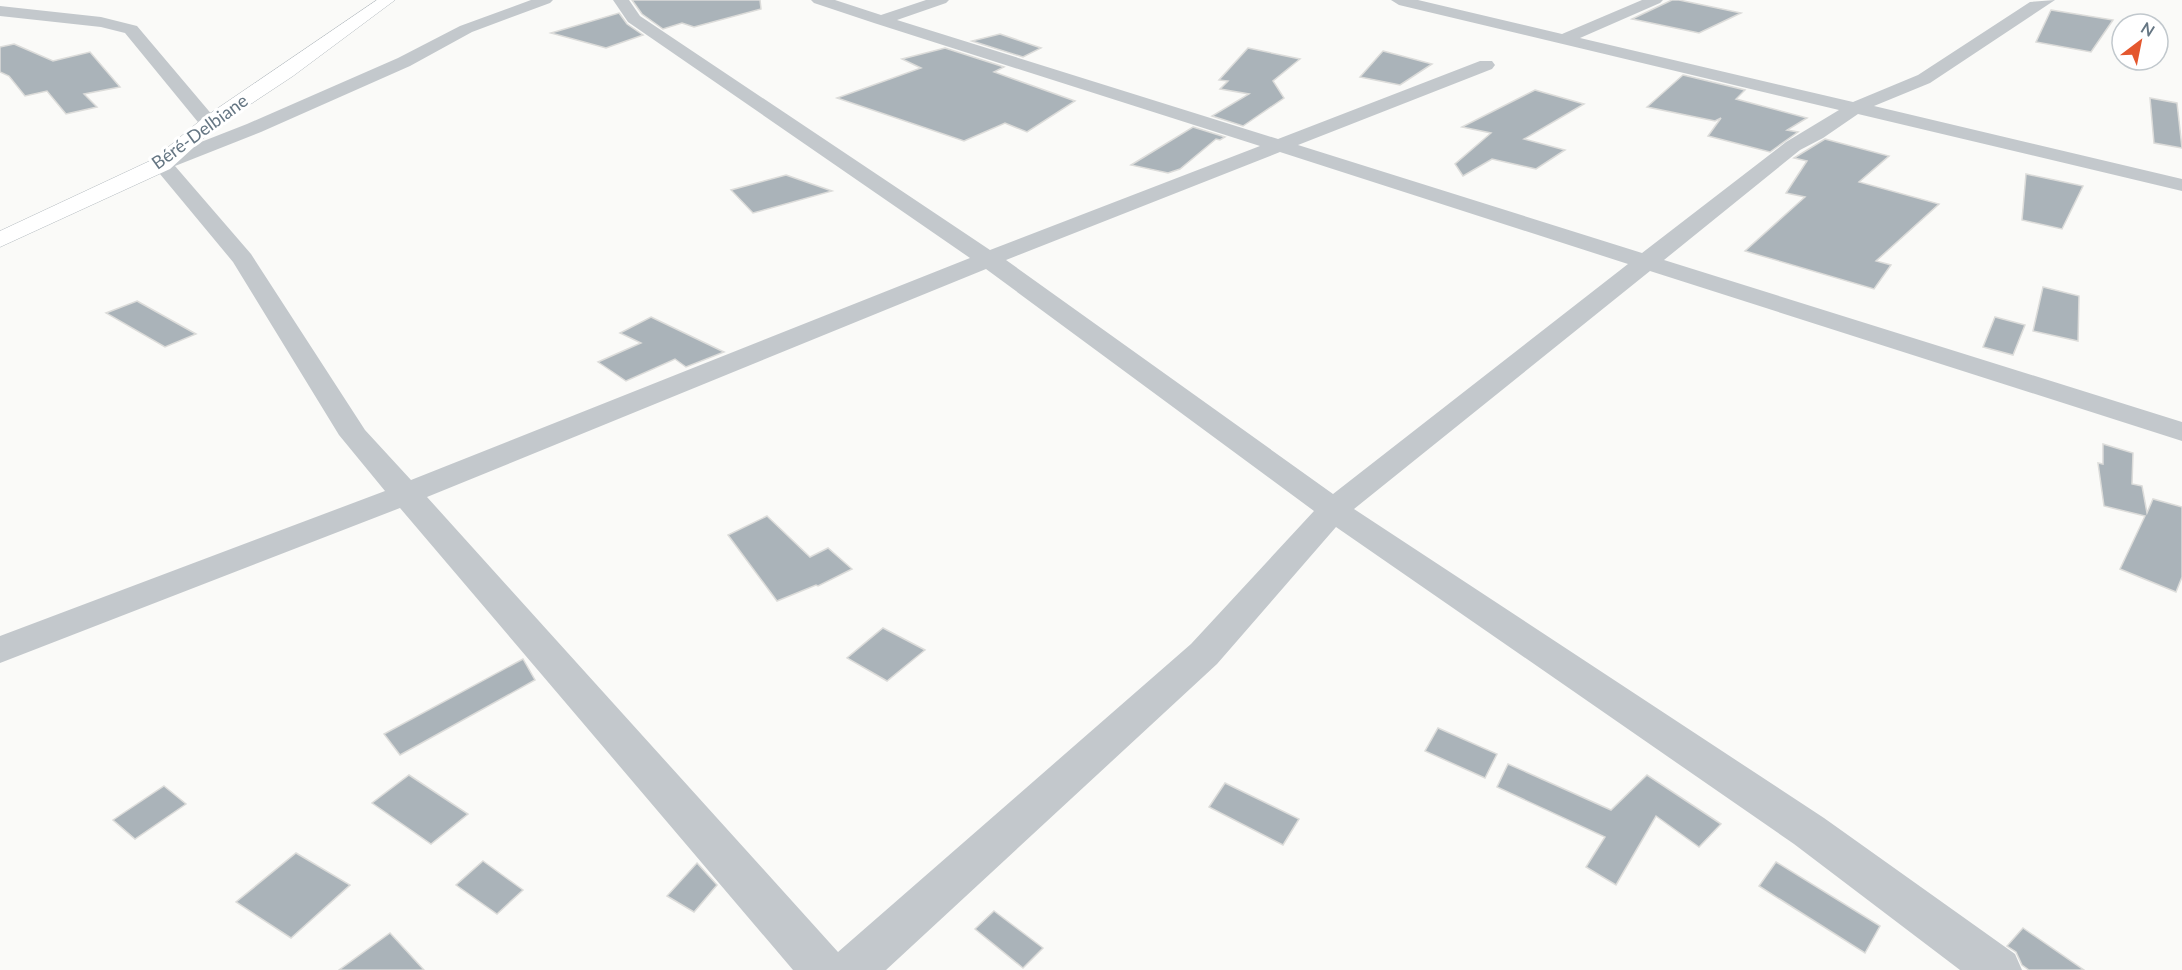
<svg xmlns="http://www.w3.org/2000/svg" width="2182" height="970" viewBox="0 0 2182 970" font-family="Lato,sans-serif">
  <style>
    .building { fill: #aab3b9; stroke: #dcdcda; stroke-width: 1.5 }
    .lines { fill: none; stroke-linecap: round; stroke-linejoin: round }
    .secondary-casing { stroke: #b3babf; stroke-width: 1 }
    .street { fill: #c3c8cc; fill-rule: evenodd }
    .secondary { fill: #fff; fill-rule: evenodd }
    .labels { text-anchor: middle; stroke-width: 6; stroke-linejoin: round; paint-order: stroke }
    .far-street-label { font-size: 18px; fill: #657683; stroke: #fff }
  </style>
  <rect width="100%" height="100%" fill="#fafaf8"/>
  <g class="building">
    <polygon points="632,0 760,0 761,9 694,27 682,23 663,29 642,14"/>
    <polygon points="1672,0 1679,0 1741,13 1699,33 1632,19"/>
    <polygon points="2051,10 2113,20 2091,52 2036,42"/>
    <polygon points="619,13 627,24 643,35 606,48 551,33"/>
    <polygon points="1000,34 1041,48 1023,57 972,41"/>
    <polygon points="14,44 53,61 90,52 120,87 84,94 97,107 66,114 47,91 25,96 9,76 0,72 0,47"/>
    <polygon points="945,48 1004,67 994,72 1075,101 1027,132 1005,123 964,141 837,98 921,68 902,59"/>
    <polygon points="1248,48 1300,59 1273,81 1284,98 1243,126 1212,116 1249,94 1220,89 1228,81 1219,80"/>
    <polygon points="1383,51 1432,64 1400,85 1360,77"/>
    <polygon points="1683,75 1745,90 1736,99 1807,118 1787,130 1798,132 1770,152 1708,136 1721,118 1715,121 1647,107"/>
    <polygon points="1535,90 1584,104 1524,139 1565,150 1536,169 1492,159 1463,176 1455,164 1491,133 1462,127"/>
    <polygon points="2150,98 2177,103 2182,148 2154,143"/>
    <polygon points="1193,127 1225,137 1220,140 1216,139 1180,169 1168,173 1131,165"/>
    <polygon points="1825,139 1889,156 1859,182 1939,204 1876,261 1891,265 1874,289 1745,251 1805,197 1786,193 1807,161 1794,158"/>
    <polygon points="2026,174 2083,186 2062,229 2022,220"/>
    <polygon points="786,175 832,191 753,213 731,190"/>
    <polygon points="2043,287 2079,296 2078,341 2033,331"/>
    <polygon points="137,301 196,334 165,347 106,313"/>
    <polygon points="651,317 724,352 686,367 675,359 626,381 598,362 641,343 620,333"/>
    <polygon points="1995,317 2025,325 2013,355 1983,347"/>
    <polygon points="2103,444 2133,453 2132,484 2142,486 2147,513 2153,499 2182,507 2182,577 2176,592 2120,569 2145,516 2104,506 2098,463 2103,464"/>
    <polygon points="767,516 810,557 828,548 852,569 818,586 816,585 777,601 728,535"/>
    <polygon points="883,628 925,650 887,681 847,658"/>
    <polygon points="523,659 535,680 400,755 384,734"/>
    <polygon points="1438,728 1497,754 1485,778 1425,751"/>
    <polygon points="1508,764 1611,810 1647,775 1721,824 1699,847 1656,816 1616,885 1586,867 1605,837 1497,787"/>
    <polygon points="409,775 468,814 431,844 372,803"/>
    <polygon points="1225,783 1299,819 1283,845 1209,807"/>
    <polygon points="164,786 186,804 135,839 113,820"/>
    <polygon points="296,853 350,885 291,938 236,902"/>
    <polygon points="483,861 523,890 497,914 456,885"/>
    <polygon points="1776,862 1880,926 1865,953 1759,886"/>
    <polygon points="697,863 717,885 694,912 667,896"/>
    <polygon points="994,911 1043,948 1023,968 975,929"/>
    <polygon points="2023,928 2084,970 2029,970 2022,965 2016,952 2007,946"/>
    <polygon points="390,933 424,970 339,970"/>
  </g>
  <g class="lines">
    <g class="secondary-casing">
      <polygon id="secondary" points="377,0 395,0 293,76 216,127 170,169 0,247 0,231 154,159 202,119"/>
    </g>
    <g class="street">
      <path d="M531,0H553L550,3L472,32L410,66L261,132L175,166L251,254L365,430L411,480L970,258L628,22L613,0H629L640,16L990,250L1260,146L874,23L814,3L811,0H835L881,15L926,0H949L946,3L897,20L1278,139L1480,61H1492L1495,65L1492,69L1298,145L1642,253L1786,142L1839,110L1399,5L1391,0H1418L1562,34L1642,0H1663L1660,3L1580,38L1853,102L1918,75L2030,2L2055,0L1930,83L1874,106L2182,179V191L1858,114L1823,138L1800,150L1664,260L2182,422V441L1650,271L1354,509L1824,818L2015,954L2022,970H1960L1794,844L1336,527L1217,664L886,970H793L400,508L0,663V636L385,491L339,435L233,262L155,168L152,164L155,160L247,124L398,58L460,26ZM1280,152L1628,264L1333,494L1006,260ZM986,269L1314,511L1191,644L838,952L427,497Z"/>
      <polygon points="0,6 101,17 137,26 219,123 216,127 202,127 125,33 101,27 0,16"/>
    </g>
    <use href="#secondary" class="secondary"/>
  </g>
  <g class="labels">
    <g class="far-street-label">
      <text transform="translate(200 132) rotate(-36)" y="6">Béré-Delbiane</text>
    </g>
  </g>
  <g transform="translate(2140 42) rotate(32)"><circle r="28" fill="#ffffff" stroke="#c1c8cd" stroke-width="1.5"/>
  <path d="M0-4.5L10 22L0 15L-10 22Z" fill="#e4572e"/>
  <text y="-9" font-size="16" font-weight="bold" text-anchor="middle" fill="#657683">N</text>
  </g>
</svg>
